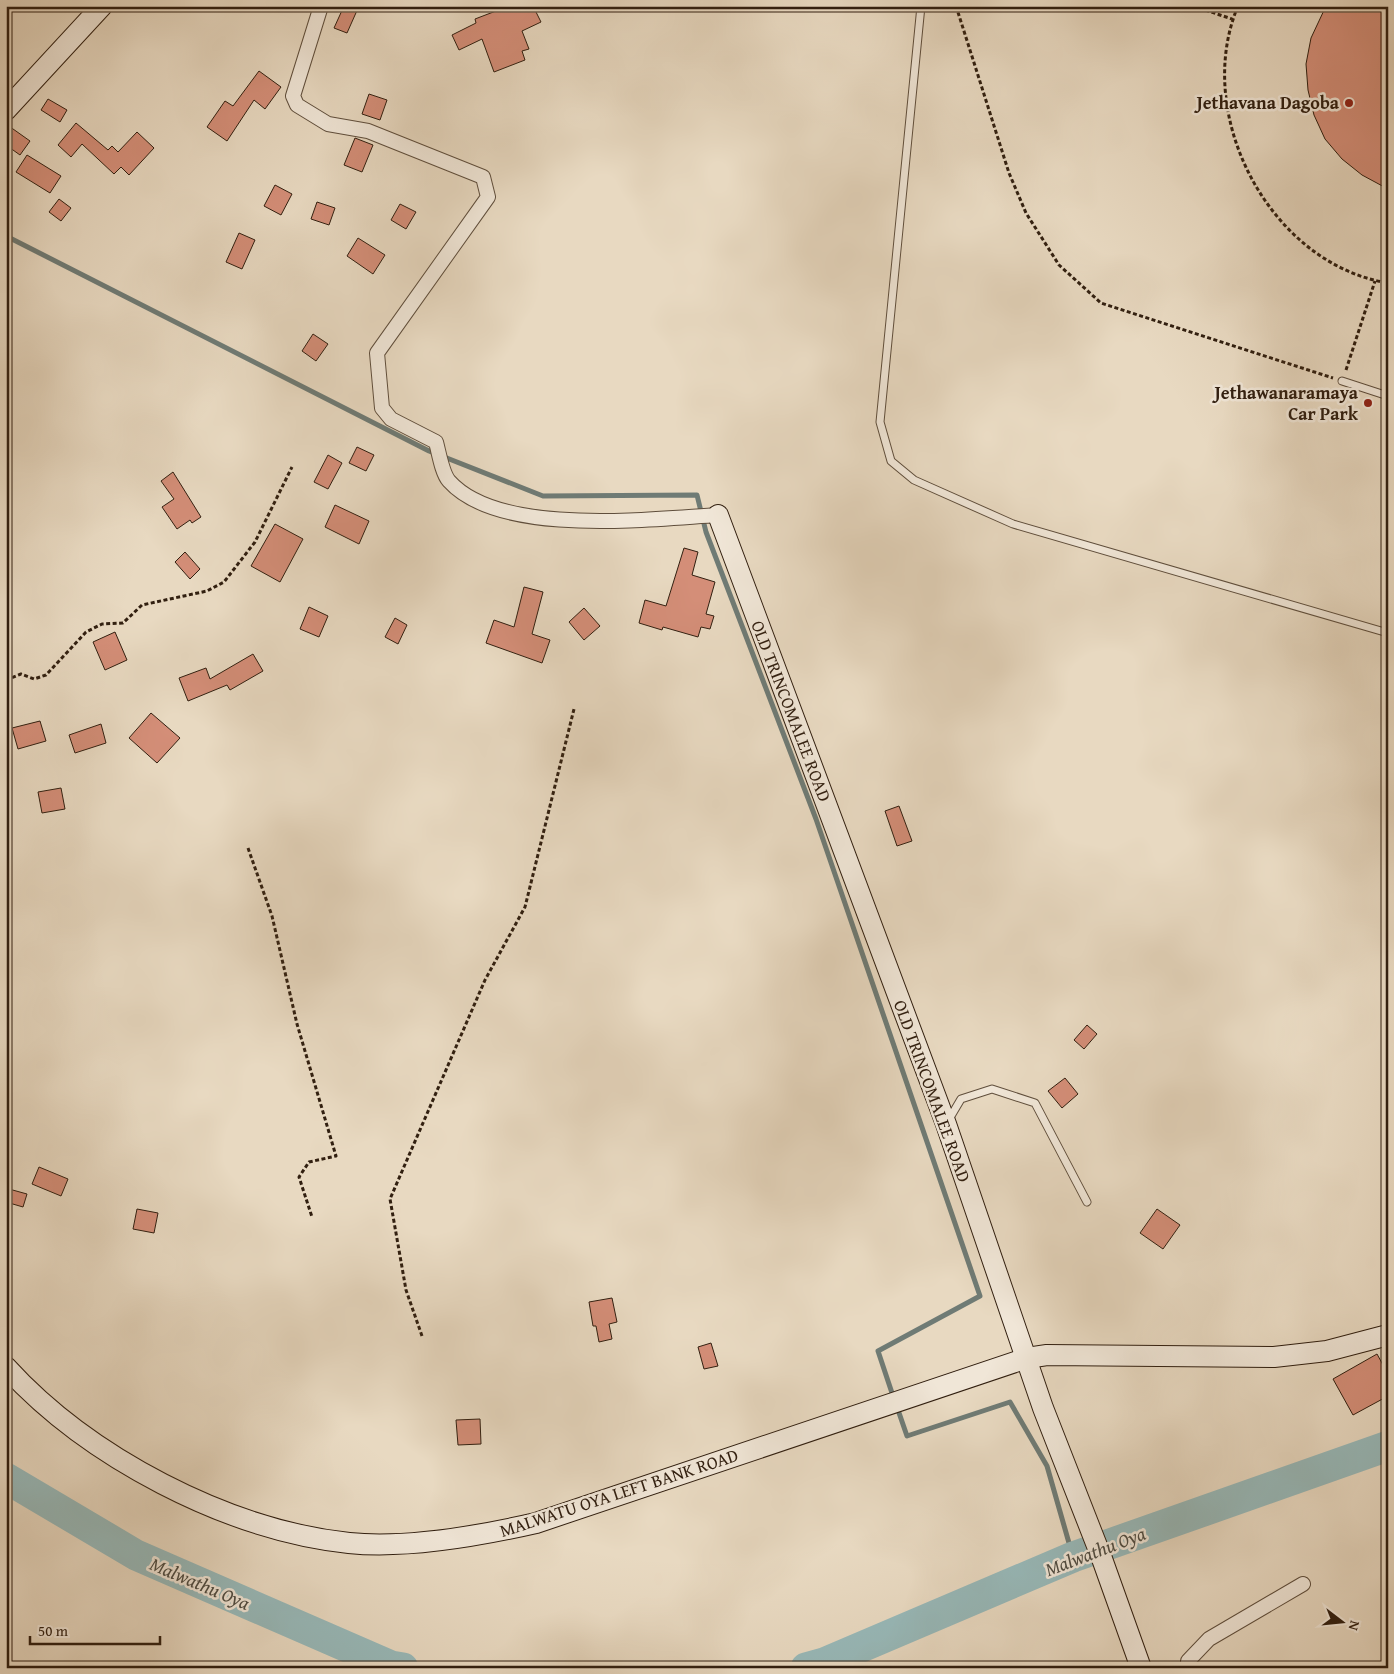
<svg xmlns="http://www.w3.org/2000/svg" width="1394" height="1674" viewBox="0 0 1394 1674" font-family="'Gentium Book Plus',serif">
  <style>
    .lines { fill: none; stroke-linecap: round; stroke-linejoin: round }
    .stream { stroke: #6f7b75; stroke-width: 5 }
    .river { stroke: #98b9b9; stroke-width: 31 }
    .building { fill: #d48e78; stroke: #311f10 }
    .lane-casing { stroke: #5f4e3c; stroke-width: 9 }
    .street-casing { stroke: #5f4e3c; stroke-width: 16 }
    .secondary-casing { stroke: #311f10; stroke-width: 22 }
    .path { stroke: #311f10; stroke-width: 3; stroke-dasharray: 4 2.5; stroke-linecap: butt }
    .lane { stroke: #f0e6d7; stroke-width: 7 }
    .street { stroke: #f0e6d7; stroke-width: 14 }
    .secondary { stroke: #f0e6d7; stroke-width: 20 }
    .poi-dot { fill: #8f2418; stroke: #f0e6d7; stroke-width: 2 }
    .labels { text-anchor: middle; stroke-width: 5; stroke-linejoin: round; paint-order: stroke }
    .poi-label { font-size: 18px; font-weight: bold; fill: #311f10; stroke: #f0e6d7; text-anchor: end }
    .street-label { font-size: 18px; fill: #311f10; stroke: #f0e6d7 }
    .water-label { font-size: 19px; font-style: italic; fill: #504d43; stroke: #f0e6d7 }
  </style>
  <rect width="100%" height="100%" fill="#e8d9c1"/>
  <filter id="stains"><feTurbulence type="fractalNoise" baseFrequency=".004" numOctaves="4"/><feColorMatrix values="0 0 0 0 .2 0 0 0 0 .09 0 0 0 0 .02 0 0 0 .5 -.17"/></filter>
  <radialGradient id="worn" r=".72"><stop offset=".6" stop-color="#630" stop-opacity="0"/><stop offset="1" stop-color="#630" stop-opacity=".3"/></radialGradient>
  <g class="lines">
    <g class="stream">
      <polyline points="6,236 429,451 543,496 697,495 706,532 816,819 980,1296 878,1351 894,1399"/>
      <polyline points="897,1407 907,1436 1010,1402 1047,1466 1073,1557"/>
    </g>
    <g class="river">
      <polyline points="6,1478 136,1555 391,1666 403,1668"/>
      <polyline points="806,1668 824,1663 1073,1557 1388,1446"/>
    </g>
  </g>
  <g class="building">
    <polygon points="344,6 359,6 347,33 334,28"/>
    <polygon points="509,6 533,6 541,22 522,31 529,49 522,51 525,60 494,72 482,39 459,50 452,35 476,23 475,19"/>
    <polygon points="1326,6 1388,6 1388,189 1362,175 1342,159 1325,139 1314,115 1308,90 1306,64 1311,38"/>
    <polygon points="259,71 281,87 265,109 254,100 227,141 207,127 225,101 233,106"/>
    <polygon points="369,94 387,100 380,120 362,114"/>
    <polygon points="48,99 67,110 60,122 41,110"/>
    <polygon points="76,123 108,150 112,146 118,152 137,132 154,148 129,175 121,167 114,174 82,144 71,157 58,145"/>
    <polygon points="6,124 30,141 20,155 6,145"/>
    <polygon points="355,138 373,145 362,172 344,165"/>
    <polygon points="27,155 61,176 50,193 16,172"/>
    <polygon points="275,185 292,194 281,215 264,206"/>
    <polygon points="59,199 71,208 61,221 49,212"/>
    <polygon points="317,202 335,208 329,225 311,219"/>
    <polygon points="400,204 416,212 406,229 391,220"/>
    <polygon points="239,233 255,240 242,269 226,262"/>
    <polygon points="358,238 385,255 373,274 347,256"/>
    <polygon points="313,334 328,344 316,361 302,351"/>
    <polygon points="357,447 374,455 366,471 349,463"/>
    <polygon points="328,455 342,463 328,489 314,482"/>
    <polygon points="173,472 201,517 192,523 190,520 177,529 162,507 174,499 161,481"/>
    <polygon points="335,505 369,521 359,544 325,527"/>
    <polygon points="275,524 303,539 280,582 251,566"/>
    <polygon points="684,548 698,552 692,575 715,582 706,614 714,616 710,629 701,627 698,637 663,627 662,630 639,623 645,600 666,606"/>
    <polygon points="185,552 200,569 190,579 175,562"/>
    <polygon points="524,587 543,592 532,634 550,640 542,663 486,643 494,620 514,627"/>
    <polygon points="309,607 328,616 319,637 300,629"/>
    <polygon points="584,608 600,626 584,640 569,622"/>
    <polygon points="395,618 407,625 398,644 385,637"/>
    <polygon points="115,632 127,660 105,670 93,642"/>
    <polygon points="253,654 263,671 230,690 227,685 188,701 179,678 206,668 210,679"/>
    <polygon points="151,713 180,738 157,763 129,738"/>
    <polygon points="40,721 46,741 18,749 12,728"/>
    <polygon points="101,724 106,743 75,753 69,735"/>
    <polygon points="61,788 65,809 42,813 38,792"/>
    <polygon points="899,806 912,841 897,846 885,811"/>
    <polygon points="1087,1025 1097,1034 1084,1049 1074,1040"/>
    <polygon points="1065,1078 1078,1094 1062,1108 1048,1091"/>
    <polygon points="39,1167 68,1179 61,1196 32,1184"/>
    <polygon points="9,1189 27,1194 23,1207 6,1202"/>
    <polygon points="137,1209 158,1213 154,1233 133,1229"/>
    <polygon points="1157,1209 1180,1225 1163,1249 1140,1233"/>
    <polygon points="612,1298 617,1322 609,1324 612,1339 599,1342 596,1326 593,1326 589,1302"/>
    <polygon points="711,1343 718,1366 704,1369 698,1347"/>
    <polygon points="1377,1354 1388,1374 1388,1396 1353,1415 1333,1379"/>
    <polygon points="480,1419 481,1444 458,1445 456,1420"/>
  </g>
  <g class="lines">
    <g class="lane-casing">
      <g id="lane">
        <polyline points="921,6 880,422 891,461 914,480 1013,524 1388,633"/>
        <polyline points="1342,381 1388,396"/>
        <polyline points="948,1121 961,1099 992,1089 1035,1103 1087,1202"/>
      </g>
    </g>
    <g class="street-casing">
      <g id="street">
        <path d="M321,6L293,96L297,105L328,124L368,131L483,177L488,197L377,353L382,408L391,419L436,442C439,453 442,473 449,481C499,537 649,519 718,515"/>
        <polyline points="1188,1668 1188,1661 1209,1639 1303,1584"/>
      </g>
    </g>
    <g class="secondary-casing">
      <g id="secondary">
        <polyline points="6,110 102,6"/>
        <polyline points="718,515 946,1124 1043,1408 1101,1556 1141,1668"/>
        <path d="M6,1367C88,1457 227,1530 349,1543C407,1549 479,1536 536,1523L1027,1358L1047,1355L1274,1357L1327,1351L1388,1335"/>
      </g>
    </g>
    <g class="path">
      <polyline points="956,6 1009,173 1026,213 1059,265 1101,303 1333,378"/>
      <polyline points="1193,6 1232,19"/>
      <path d="M1238,6C1192,115 1270,264 1388,283"/>
      <polyline points="1346,370 1375,281"/>
      <polyline points="6,680 21,674 34,679 46,675 86,632 102,624 123,623 142,605 207,591 224,582 255,542 292,467"/>
      <polyline points="248,848 272,916 297,1024 336,1156 309,1162 299,1177 312,1217"/>
      <polyline points="422,1336 406,1290 390,1199 485,980 525,907 574,709"/>
    </g>
    <use href="#lane" class="lane"/>
    <use href="#street" class="street"/>
    <use href="#secondary" class="secondary"/>
  </g>
  <g class="poi-dot">
    <circle cx="1349" cy="103" r="5"/>
    <circle cx="1368" cy="403" r="5"/>
  </g>
  <g class="labels">
    <g class="poi-label">
      <text x="1339" y="109">Jethavana Dagoba</text>
      <text x="1358" y="399">Jethawanaramaya<tspan x="1358" dy="21">Car Park</tspan></text>
    </g>
    <g class="street-label">
      <text transform="translate(791 711) rotate(69)" y="6">OLD TRINCOMALEE ROAD</text>
      <text transform="translate(932 1091) rotate(70)" y="6">OLD TRINCOMALEE ROAD</text>
      <text transform="translate(619 1493) rotate(-18)" y="6">MALWATU OYA LEFT BANK ROAD</text>
    </g>
    <g class="water-label">
      <text transform="translate(1095 1551) rotate(-21)" y="7">Malwathu Oya</text>
      <text transform="translate(200 1583) rotate(23)" y="7">Malwathu Oya</text>
    </g>
  </g>
  <rect width="1394" height="1674" fill="none" stroke="#e8d9c1" stroke-width="25"/>
  <rect x="8" y="8" width="1379" height="1659" fill="none" stroke="#311f10" stroke-width="2.5"/>
  <rect x="12" y="12" width="1369" height="1649" fill="none" stroke="#311f10"/>
  <g transform="translate(1342 1622) rotate(106)" stroke="#f0e6d7" stroke-width="4" paint-order="stroke">
  <path d="M0-4L9 19L0 12L-9 19Z" fill="#311f10"/>
  <text y="-8" font-size="14" font-weight="bold" text-anchor="middle" fill="#311f10">N</text>
  </g>
  <path d="M30 1636v8h130v-8" fill="none" stroke="#311f10" stroke-width="2.5"/>
  <text x="38" y="1636" font-size="15" fill="#311f10" stroke="#f0e6d7" stroke-width="4" paint-order="stroke">50 m</text>
  <rect width="100%" height="100%" filter="url(#stains)"/>
  <rect width="100%" height="100%" fill="url(#worn)"/>
</svg>
